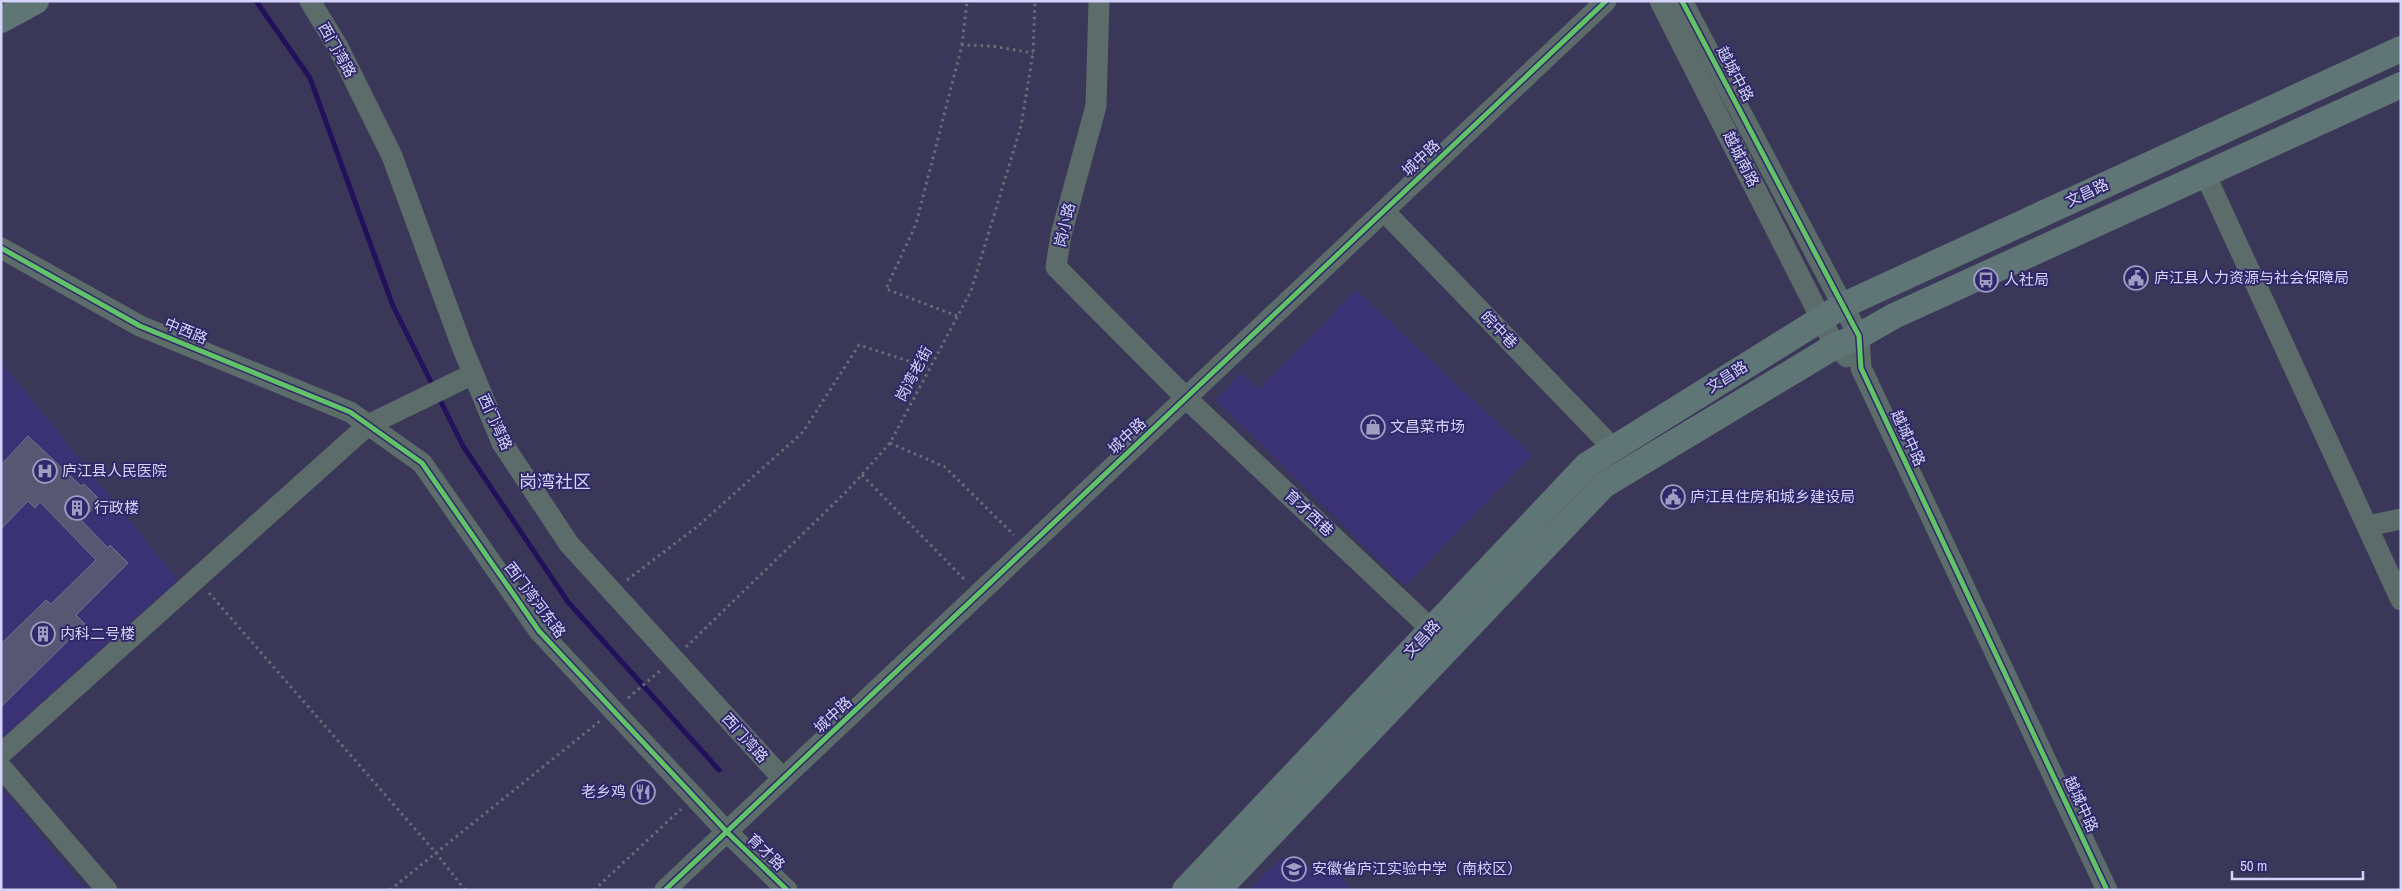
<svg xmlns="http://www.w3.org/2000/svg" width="2402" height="891" viewBox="0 0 2402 891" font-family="'Archivo Narrow','Noto Sans SC',sans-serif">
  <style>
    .built { fill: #3a3274 }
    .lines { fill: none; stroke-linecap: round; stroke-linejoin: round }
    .stream { stroke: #23105b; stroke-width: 5 }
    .building { fill: #595673; stroke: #73718e }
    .path { stroke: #666e77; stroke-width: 3; stroke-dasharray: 2.5 4; stroke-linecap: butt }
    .minor { stroke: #5c6c6a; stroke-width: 21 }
    .major { stroke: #607576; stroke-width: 26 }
    .cycleway-casing { stroke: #302868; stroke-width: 8 }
    .cycleway { stroke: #61c268; stroke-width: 5 }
    .labels { text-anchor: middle; stroke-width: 4; stroke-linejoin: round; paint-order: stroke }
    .street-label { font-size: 15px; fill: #d4d4fb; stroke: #302868 }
    .poi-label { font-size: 15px; fill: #d4d4fb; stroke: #302868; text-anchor: start }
    .quarter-label { font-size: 18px; fill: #d4d4fb; stroke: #302868 }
  </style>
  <rect width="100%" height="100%" fill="#3b3759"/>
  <g class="built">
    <polygon points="1356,290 1532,455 1405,586 1216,400 1241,373 1259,389"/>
    <polygon points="1,362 178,580 1,739"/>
    <polygon points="1,787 86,890 1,890"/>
    <polygon points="1281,858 1339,875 1354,890 1249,890"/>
  </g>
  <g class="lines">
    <g class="stream">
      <polyline points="256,1 310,78 393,306 434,388"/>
      <polyline points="438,396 463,446 568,602 719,770"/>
    </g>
  </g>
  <polygon class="building" points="28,436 81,486 84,484 101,501 81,520 108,548 110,545 128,563 76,615 85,624 1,707 1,644 46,600 51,604 96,560 40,502 35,508 28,501 1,529 1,465"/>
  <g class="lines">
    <g class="path">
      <polyline points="962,45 967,1"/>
      <polyline points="957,316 886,289 916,224 962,45 992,46 1033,53"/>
      <polyline points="890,443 945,467 1014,535"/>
      <polyline points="862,475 966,581"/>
      <polyline points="627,580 698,526 803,432 859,345 930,368"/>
      <polyline points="209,593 436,853 465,890"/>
      <polyline points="686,647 848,490 890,443 971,291 1021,126 1033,53 1035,1"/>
      <polyline points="628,698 661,670"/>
      <polyline points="390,890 600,721"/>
      <polyline points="594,890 681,809"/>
    </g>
    <g class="minor">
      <polyline points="310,1 338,47 392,156 461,344 502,443 569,544 783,779"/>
      <polyline points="1099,1 1096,106 1061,235 1056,267 1186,398 1431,629"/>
      <polyline points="1660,1 1835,346 1847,357"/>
      <polyline points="1682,1 1859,336 1861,368 2107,890"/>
      <polyline points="2205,174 2401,600"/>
      <polyline points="1384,211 1613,448"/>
      <polyline points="1,248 140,326 350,412 422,463 539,631 727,832 787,890"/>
      <polyline points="2367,526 2401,519"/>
      <polyline points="1,754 368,425 473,374"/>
      <polyline points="1,767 107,890"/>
      <polyline points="665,890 1606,1"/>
    </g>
    <g class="major">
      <polyline points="1,20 36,1"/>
      <polyline points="1185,890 1587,465 1842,306 2401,49"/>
      <polyline points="1218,890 1604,485 1835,346 1859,336 1894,316 2401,85"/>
    </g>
    <g class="cycleway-casing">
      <g id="cycleway">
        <polyline points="1682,1 1859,336 1861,368 2107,890"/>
        <polyline points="1,248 140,326 350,412 422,463 539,631 727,832 787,890"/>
        <polyline points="665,890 1606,1"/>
      </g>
    </g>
    <use href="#cycleway" class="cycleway"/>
  </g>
  <defs>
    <g id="civic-ring" transform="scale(1.25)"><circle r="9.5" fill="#302868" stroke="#9e9dc2" stroke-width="1.5"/><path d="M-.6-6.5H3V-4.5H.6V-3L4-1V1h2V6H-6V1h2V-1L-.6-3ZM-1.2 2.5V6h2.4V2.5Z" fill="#9e9dc2"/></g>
    <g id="bus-ring" transform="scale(1.25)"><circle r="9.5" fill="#302868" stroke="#9e9dc2" stroke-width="1.5"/><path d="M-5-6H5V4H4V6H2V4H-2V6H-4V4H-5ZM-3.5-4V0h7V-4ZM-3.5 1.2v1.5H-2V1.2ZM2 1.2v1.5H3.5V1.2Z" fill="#9e9dc2"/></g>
    <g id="shop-ring" transform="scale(1.25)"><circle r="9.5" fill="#302868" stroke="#9e9dc2" stroke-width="1.5"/><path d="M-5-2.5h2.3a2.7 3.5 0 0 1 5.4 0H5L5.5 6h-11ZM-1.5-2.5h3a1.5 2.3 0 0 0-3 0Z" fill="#9e9dc2"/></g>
    <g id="hospital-ring" transform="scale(1.25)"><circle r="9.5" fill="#302868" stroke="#9e9dc2" stroke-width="1.5"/><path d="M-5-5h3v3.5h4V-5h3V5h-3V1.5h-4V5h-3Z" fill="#9e9dc2"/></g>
    <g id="building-ring" transform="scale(1.25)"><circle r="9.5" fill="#302868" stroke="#9e9dc2" stroke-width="1.5"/><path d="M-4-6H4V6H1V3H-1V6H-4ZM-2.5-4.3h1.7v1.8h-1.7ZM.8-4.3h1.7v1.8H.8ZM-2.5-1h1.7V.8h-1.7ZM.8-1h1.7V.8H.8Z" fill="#9e9dc2"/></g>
    <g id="restaurant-ring" transform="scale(1.25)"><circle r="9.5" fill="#302868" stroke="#9e9dc2" stroke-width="1.5"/><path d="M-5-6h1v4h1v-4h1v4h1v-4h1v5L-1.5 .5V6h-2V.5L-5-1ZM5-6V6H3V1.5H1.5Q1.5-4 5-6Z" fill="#9e9dc2"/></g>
    <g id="school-ring" transform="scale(1.25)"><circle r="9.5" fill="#302868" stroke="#9e9dc2" stroke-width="1.5"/><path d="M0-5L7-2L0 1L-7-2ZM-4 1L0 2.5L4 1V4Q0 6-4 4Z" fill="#9e9dc2"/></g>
  </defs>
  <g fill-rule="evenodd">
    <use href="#civic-ring" x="2136" y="278"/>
    <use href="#bus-ring" x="1986" y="280"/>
    <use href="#shop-ring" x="1373" y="427"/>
    <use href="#hospital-ring" x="45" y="471"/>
    <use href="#civic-ring" x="1673" y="497"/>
    <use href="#building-ring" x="77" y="508"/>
    <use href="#building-ring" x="43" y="634"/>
    <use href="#restaurant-ring" x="643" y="792"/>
    <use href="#school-ring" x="1294" y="869"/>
  </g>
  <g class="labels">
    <g class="street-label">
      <text transform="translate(337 50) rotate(61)" y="5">西门湾路</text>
      <text transform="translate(1735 74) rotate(62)" y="5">越城中路</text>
      <text transform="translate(1421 158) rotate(-43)" y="5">城中路</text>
      <text transform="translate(1741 159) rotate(63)" y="5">越城南路</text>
      <text transform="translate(2087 193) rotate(-25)" y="5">文昌路</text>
      <text transform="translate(1065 225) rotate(-77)" y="5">岗小路</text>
      <text transform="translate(1499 330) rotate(46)" y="5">皖中巷</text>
      <text transform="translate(186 331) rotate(22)" y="5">中西路</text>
      <text transform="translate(914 374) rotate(-62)" y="5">岗湾老街</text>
      <text transform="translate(1727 377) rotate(-32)" y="5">文昌路</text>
      <text transform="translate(495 422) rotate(65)" y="5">西门湾路</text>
      <text transform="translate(1127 436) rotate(-43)" y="5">城中路</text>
      <text transform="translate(1908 438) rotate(65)" y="5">越城中路</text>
      <text transform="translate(1309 513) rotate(43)" y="5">育才西巷</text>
      <text transform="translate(535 600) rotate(53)" y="5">西门湾河东路</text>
      <text transform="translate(1422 639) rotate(-47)" y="5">文昌路</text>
      <text transform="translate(833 715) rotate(-43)" y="5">城中路</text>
      <text transform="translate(745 738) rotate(48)" y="5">西门湾路</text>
      <text transform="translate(2081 804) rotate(65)" y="5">越城中路</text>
      <text transform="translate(766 852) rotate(44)" y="5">育才路</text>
    </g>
    <g class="poi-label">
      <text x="2154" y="283">庐江县人力资源与社会保障局</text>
      <text x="2004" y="285">人社局</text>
      <text x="1390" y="432">文昌菜市场</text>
      <text x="62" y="476">庐江县人民医院</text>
      <text x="1690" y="502">庐江县住房和城乡建设局</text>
      <text x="94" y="513">行政楼</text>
      <text x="60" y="639">内科二号楼</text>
      <text x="626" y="797" text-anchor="end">老乡鸡</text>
      <text x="1312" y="874">安徽省庐江实验中学（南校区）</text>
    </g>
    <g class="quarter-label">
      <text x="555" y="488">岗湾社区</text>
    </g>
  </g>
  <rect width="2402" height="891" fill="none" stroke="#d4d4fb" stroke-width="5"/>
  <path d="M2232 871v8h131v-8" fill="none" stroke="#d4d4fb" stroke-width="2.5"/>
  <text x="2240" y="871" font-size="15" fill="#d4d4fb" stroke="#302868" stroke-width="4" paint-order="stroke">50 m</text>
</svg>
